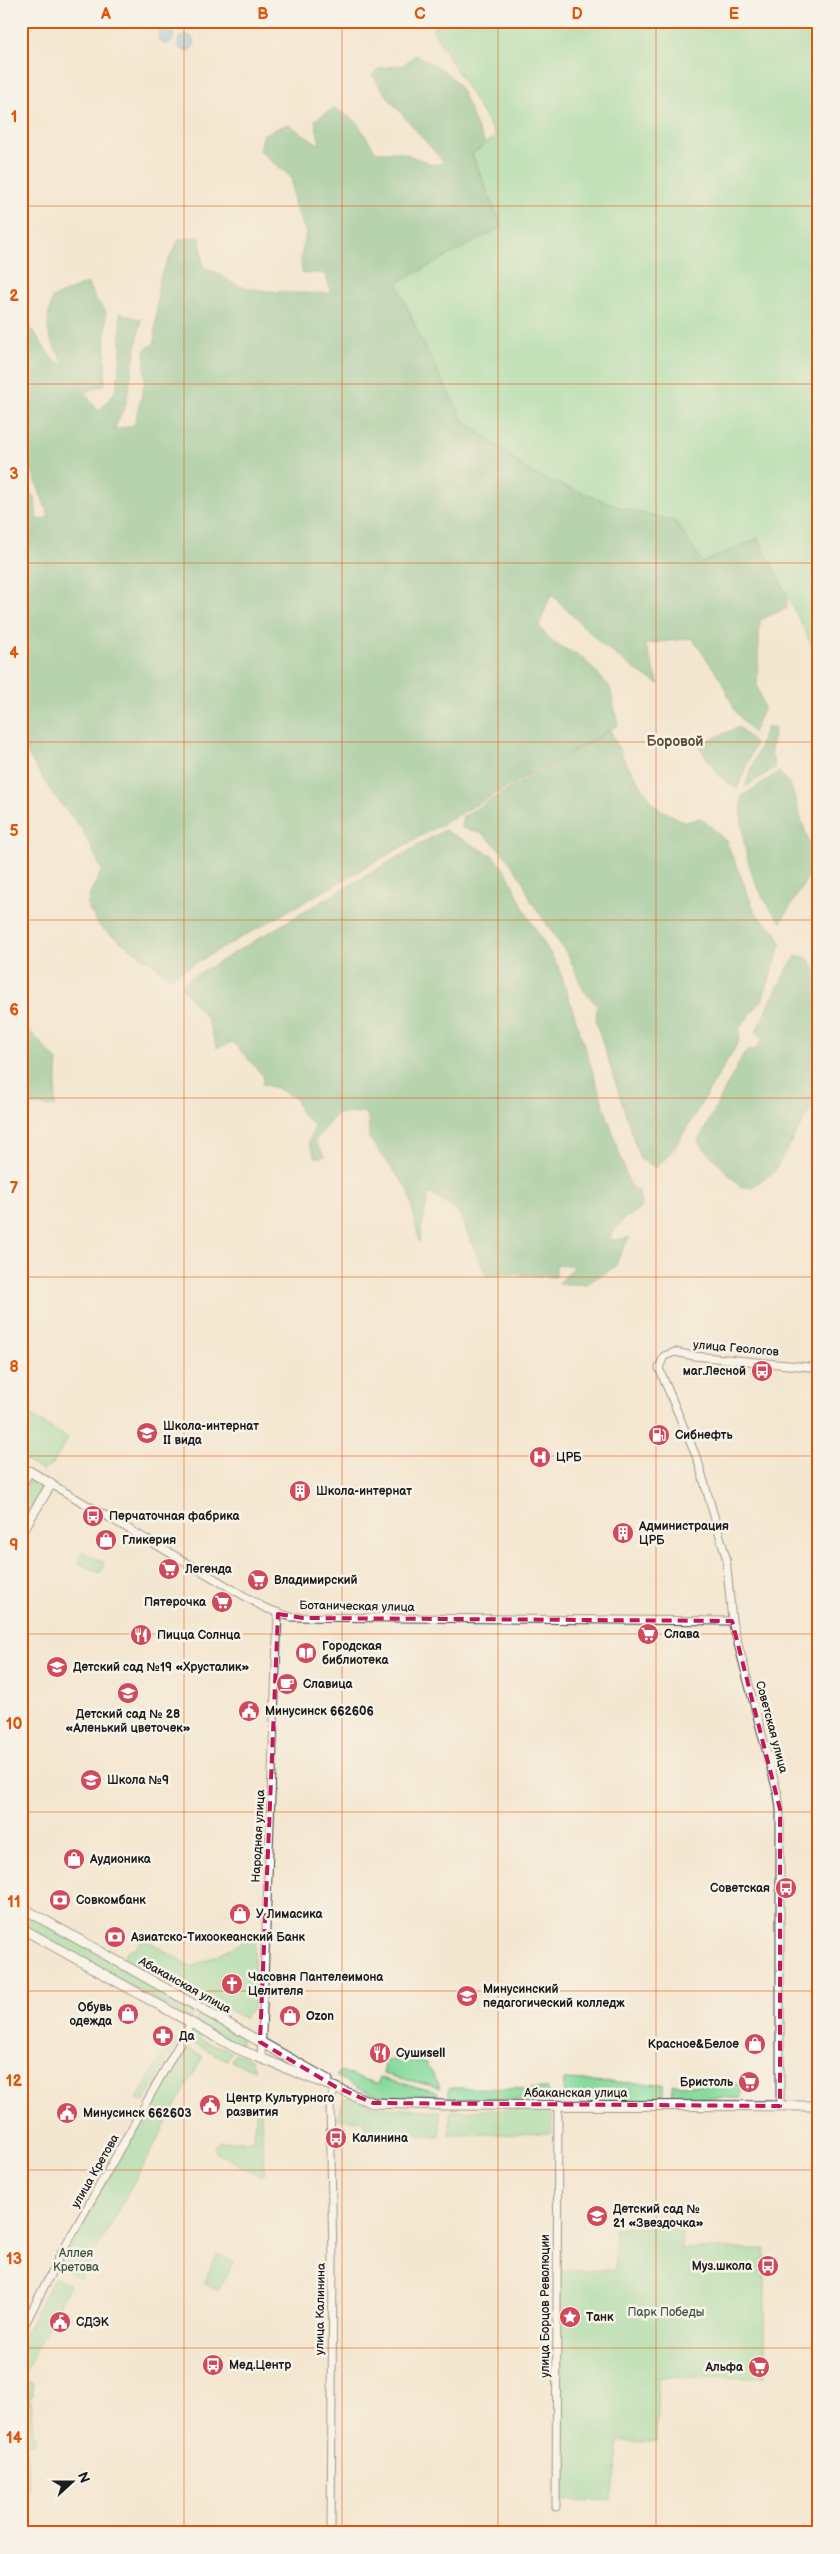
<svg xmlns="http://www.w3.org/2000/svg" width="840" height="2554" viewBox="0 0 840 2554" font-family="'Balsamiq Sans',sans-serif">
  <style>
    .green { fill: #87da9b; stroke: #527b5c }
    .forest { fill: #6dba83; stroke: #446b50 }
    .water { fill: #6cbbe6; stroke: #446c81 }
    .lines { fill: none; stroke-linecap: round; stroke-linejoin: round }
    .minor-casing { stroke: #3c3a37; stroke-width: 9 }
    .major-casing { stroke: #3c3a37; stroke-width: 11 }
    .minor { stroke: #fff; stroke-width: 7 }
    .major { stroke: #fff; stroke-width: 9 }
    .marked { fill: none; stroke: #c2185b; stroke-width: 4; stroke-dasharray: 10 6; stroke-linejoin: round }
    .grid { fill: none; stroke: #de560d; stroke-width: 1; stroke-opacity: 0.55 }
    .labels { text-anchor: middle; stroke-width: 5; stroke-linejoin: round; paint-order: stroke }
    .street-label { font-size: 12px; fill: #1c1c1c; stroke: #f7f3e8 }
    .poi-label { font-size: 12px; font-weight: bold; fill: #1c1c1c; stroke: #f7f3e8; text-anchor: start }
    .park-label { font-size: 12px; fill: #3c5542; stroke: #f7f3e8 }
    .neighbourhood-label { font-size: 14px; font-weight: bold; fill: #5d4c37; stroke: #f7f3e8 }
    .neatline { fill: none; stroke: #de560d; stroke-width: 2 }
    .grid-label { font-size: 16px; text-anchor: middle; font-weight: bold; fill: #de560d }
  </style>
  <rect width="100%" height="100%" fill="#f7f3e8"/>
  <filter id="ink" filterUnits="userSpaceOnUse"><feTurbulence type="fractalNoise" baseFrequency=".02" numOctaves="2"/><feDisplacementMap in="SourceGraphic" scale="10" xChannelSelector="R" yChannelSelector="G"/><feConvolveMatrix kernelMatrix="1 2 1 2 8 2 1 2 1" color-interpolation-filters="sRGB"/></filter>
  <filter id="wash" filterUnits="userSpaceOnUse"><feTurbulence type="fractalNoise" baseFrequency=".0096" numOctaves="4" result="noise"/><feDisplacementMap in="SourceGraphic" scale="20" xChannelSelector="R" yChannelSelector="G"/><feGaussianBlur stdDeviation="1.12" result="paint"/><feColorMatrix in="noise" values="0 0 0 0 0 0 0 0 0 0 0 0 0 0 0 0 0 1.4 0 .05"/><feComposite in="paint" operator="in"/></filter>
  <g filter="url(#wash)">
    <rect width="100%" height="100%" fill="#f4e7d1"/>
    <g class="green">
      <polygon points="443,21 819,21 819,659 758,538 703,564 675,521 624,509 533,474 463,420 420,338 397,283 502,226 472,154 496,136 432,29"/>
      <polygon points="21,1410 68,1438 53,1464 42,1471 21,1458"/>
      <polygon points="31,1480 39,1481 42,1493 21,1528 21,1492"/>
      <polygon points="82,1552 103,1562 104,1565 100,1573 79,1563 78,1560"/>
      <polygon points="21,1911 194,2009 191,2018 189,2019 21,1924"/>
      <path d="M255,1936L253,2010L247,2013L244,2019C234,2013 223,2006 212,2001C198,1996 199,2006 182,1992L191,1986L177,1977L172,1985L163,1983L122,1959L127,1951L136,1949L143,1938L192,1967Z"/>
      <polygon points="203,2014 241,2036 241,2044 239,2045 197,2024 196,2021 199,2015"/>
      <path d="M195,2032L200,2034L199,2039C211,2045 220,2045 231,2052L227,2060L186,2039Z"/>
      <polygon points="172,2038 178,2042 144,2102 137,2099"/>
      <polygon points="183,2045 203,2057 169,2117 149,2105"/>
      <polygon points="235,2053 252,2060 255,2070 231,2062"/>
      <polygon points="396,2058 425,2062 441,2088 383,2074 386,2061"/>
      <polygon points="340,2071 378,2084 380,2078 438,2092 438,2100 374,2095 336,2076"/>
      <polygon points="564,2080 663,2084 663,2101 563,2099"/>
      <polygon points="741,2084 741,2098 673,2098 672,2085"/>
      <polygon points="449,2088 548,2089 548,2100 449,2099"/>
      <polygon points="349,2097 375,2107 440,2111 440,2136 420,2136 419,2133 365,2137 365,2121 337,2119 343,2099"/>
      <polygon points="551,2108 552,2133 450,2135 450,2111"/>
      <polygon points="146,2111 167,2122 80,2279 58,2266"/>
      <polygon points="259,2111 261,2113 264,2174 259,2176 216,2152 214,2147 219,2142 254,2140 256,2112"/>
      <polygon points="615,2228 682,2228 681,2249 765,2249 765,2378 658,2377 656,2442 619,2441 611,2500 559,2501 561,2271 615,2270"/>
      <polygon points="218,2254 233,2262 218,2291 203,2283"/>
      <polygon points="54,2277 70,2285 23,2375 21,2374 21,2341"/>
      <polygon points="21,2380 33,2384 33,2394 30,2396 33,2434 37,2438 34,2444 21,2443"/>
      <polygon points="21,2452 26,2452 29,2492 21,2492"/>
    </g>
    <g class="forest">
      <path d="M415,55C430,61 451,73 459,87C470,105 474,126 486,144L472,154L502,227L397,283L420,338L463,420L533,474L624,509L675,521L703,563L758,538L786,593L787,608L760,620L757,686L764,707L753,733L736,712L720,678L692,638L645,644L659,684L641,674L599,642L551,594L539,626L552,642L583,658L610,687L618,725L171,977L100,927L87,906L91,891L102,870L82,829L52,793L21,743V484L35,498L37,520L49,517L26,455L21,409V312L52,359L65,366C48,335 44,335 52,298L87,283L96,300L106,311L105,385L84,392L99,412L116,390L121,355L120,313L141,320L126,404L114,430L134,425L145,382V349L154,344L159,279L179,239L200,237L203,267C221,272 223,279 237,285C253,292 312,294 331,293L325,273L302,274L301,258L306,233L294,203L291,177L259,151L264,134L288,124L320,145L315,120L334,108L356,121L376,152H401L434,165L444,163L390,100L372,75L380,68L404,65Z"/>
      <polygon points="739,727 755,744 737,789 721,778 698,745"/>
      <polygon points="775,727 771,751 775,768 745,787 766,728"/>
      <polygon points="610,730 624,760 656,807 685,822 701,818 726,841 756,914 776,932 781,945 762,1000 740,1027 739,1041 674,1149 656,1168 640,1159 596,1022 597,1005 584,991 569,957 531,901 523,881 504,854 483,834 462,828 462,817"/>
      <path d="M779,772L790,784L809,843L811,872L781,922C750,887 739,842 742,796Z"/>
      <path d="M444,830L492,855L507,873L527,915L559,968L627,1177L632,1189L639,1190L641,1209L624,1219L609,1238L614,1240L630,1237L620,1254L615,1267L587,1284H558L575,1266L556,1264V1277L506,1274L487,1277L458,1212L429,1193L419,1242L409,1191L369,1138L368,1116L363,1112L336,1114C329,1124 321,1131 315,1142L325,1156L316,1158L309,1143L314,1125L302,1115L295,1098L276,1088L262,1084L264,1077L233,1042L217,1048L207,1019L181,987L186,981Z"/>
      <polygon points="797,955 808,958 819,975 819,1095 774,1172 752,1187 741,1187 698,1142 744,1053 758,1048 762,1039 756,1031 787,969"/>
      <polygon points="21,1021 58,1062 55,1107 21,1104"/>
    </g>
    <g class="water">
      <circle cx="166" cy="36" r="8"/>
      <circle cx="186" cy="43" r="8"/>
    </g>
  </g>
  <g filter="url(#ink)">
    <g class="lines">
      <g class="minor-casing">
        <g id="minor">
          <polyline points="21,1467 29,1471"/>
          <polyline points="51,1484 265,1608 291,1617 732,1621"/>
          <polyline points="261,2059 278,1614"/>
          <polyline points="780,2106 780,1809 778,1795 732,1621 726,1557 698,1461 659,1368 664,1356 675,1352 694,1356 819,1368"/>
          <polyline points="21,2332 57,2261 191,2023"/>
          <polyline points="556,2507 558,2106"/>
          <polyline points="331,2533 333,2260 330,2101 336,2087"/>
        </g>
      </g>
      <g class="major-casing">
        <g id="major">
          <polyline points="21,1485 29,1471 51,1484 21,1533"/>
          <polyline points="21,1907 328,2080"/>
          <polyline points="21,1928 238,2049 373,2103 445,2105 819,2106"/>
        </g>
      </g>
      <use href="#minor" class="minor"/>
      <use href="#major" class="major"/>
    </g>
  </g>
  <path d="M0 0H840V2554H0ZM278,1614L303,1618L732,1621L780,1809V2106L373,2103L336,2087L260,2042Z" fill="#f4e7d1" fill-opacity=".55" fill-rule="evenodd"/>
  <path class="marked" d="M278,1614L303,1618L732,1621L780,1809V2106L373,2103L336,2087L260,2042Z"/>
  <path class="grid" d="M184,21V2533M342,21V2533M498,21V2533M656,21V2533M21,206H819M21,384H819M21,563H819M21,742H819M21,920H819M21,1098H819M21,1277H819M21,1456H819M21,1634H819M21,1812H819M21,1991H819M21,2170H819M21,2348H819"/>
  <defs>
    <g id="bus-disc" transform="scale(1.125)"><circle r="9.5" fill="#d1495b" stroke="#f7f3e8"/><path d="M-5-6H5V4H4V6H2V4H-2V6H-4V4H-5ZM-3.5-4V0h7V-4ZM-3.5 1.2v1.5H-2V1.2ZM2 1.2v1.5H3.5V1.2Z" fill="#fff"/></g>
    <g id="school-disc" transform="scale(1.125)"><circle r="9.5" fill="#d1495b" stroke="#f7f3e8"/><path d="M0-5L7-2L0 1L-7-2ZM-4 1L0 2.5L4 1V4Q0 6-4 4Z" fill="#fff"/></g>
    <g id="fuel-disc" transform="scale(1.125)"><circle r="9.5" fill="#d1495b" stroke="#f7f3e8"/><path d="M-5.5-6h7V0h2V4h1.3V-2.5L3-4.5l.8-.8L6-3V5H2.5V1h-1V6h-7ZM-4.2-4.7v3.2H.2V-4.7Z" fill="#fff"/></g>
    <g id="hospital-disc" transform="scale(1.125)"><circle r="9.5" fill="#d1495b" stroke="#f7f3e8"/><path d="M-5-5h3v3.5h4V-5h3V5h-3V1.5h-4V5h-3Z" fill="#fff"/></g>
    <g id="building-disc" transform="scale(1.125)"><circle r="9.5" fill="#d1495b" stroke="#f7f3e8"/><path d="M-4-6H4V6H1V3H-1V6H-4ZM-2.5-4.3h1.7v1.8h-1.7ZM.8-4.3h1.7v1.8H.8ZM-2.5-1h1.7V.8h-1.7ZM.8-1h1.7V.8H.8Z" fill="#fff"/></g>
    <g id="shop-disc" transform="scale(1.125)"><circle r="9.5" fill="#d1495b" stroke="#f7f3e8"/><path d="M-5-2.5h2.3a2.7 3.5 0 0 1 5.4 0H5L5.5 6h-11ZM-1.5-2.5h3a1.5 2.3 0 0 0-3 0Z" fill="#fff"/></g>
    <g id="supermarket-disc" transform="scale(1.125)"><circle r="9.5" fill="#d1495b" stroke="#f7f3e8"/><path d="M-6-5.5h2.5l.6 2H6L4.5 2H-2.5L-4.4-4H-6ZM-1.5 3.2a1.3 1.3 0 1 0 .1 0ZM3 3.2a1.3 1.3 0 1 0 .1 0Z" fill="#fff"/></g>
    <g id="restaurant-disc" transform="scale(1.125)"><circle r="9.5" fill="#d1495b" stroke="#f7f3e8"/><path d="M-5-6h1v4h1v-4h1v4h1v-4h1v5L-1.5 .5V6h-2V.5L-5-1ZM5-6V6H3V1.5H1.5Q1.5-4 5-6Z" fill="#fff"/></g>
    <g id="library-disc" transform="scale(1.125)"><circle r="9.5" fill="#d1495b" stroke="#f7f3e8"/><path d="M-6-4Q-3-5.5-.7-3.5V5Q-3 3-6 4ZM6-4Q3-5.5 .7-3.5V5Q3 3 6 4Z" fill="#fff"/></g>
    <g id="cafe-disc" transform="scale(1.125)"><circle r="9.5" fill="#d1495b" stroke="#f7f3e8"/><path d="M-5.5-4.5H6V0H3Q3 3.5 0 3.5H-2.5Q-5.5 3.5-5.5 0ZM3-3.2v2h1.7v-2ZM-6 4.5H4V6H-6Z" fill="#fff"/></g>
    <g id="civic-disc" transform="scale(1.125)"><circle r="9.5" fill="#d1495b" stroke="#f7f3e8"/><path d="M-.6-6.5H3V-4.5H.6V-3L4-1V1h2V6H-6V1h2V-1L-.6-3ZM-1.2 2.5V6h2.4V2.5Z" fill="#fff"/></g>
    <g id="bank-disc" transform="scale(1.125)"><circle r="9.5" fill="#d1495b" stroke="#f7f3e8"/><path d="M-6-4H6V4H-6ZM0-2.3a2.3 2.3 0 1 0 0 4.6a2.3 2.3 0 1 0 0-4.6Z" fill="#fff"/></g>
    <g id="church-disc" transform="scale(1.125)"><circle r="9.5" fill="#d1495b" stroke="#f7f3e8"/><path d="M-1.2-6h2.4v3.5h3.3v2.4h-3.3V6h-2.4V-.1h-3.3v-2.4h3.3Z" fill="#fff"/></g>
    <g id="university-disc" transform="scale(1.125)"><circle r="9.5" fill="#d1495b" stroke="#f7f3e8"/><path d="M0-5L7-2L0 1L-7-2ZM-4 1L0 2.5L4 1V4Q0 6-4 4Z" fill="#fff"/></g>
    <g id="pharmacy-disc" transform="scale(1.125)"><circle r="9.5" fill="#d1495b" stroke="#f7f3e8"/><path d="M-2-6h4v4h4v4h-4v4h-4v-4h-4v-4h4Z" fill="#fff"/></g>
    <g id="sight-disc" transform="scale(1.125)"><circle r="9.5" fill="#d1495b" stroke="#f7f3e8"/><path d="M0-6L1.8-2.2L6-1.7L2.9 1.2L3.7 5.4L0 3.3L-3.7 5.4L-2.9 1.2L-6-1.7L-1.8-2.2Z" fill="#fff"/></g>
  </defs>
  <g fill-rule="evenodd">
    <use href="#bus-disc" x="762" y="1371"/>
    <use href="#school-disc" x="147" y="1433"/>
    <use href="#fuel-disc" x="659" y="1435"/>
    <use href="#hospital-disc" x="540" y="1457"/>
    <use href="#building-disc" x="300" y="1491"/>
    <use href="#bus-disc" x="93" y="1516"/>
    <use href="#building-disc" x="623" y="1533"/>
    <use href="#shop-disc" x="106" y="1540"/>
    <use href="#supermarket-disc" x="169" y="1569"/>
    <use href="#supermarket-disc" x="258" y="1580"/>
    <use href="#supermarket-disc" x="222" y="1602"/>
    <use href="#supermarket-disc" x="648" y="1634"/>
    <use href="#restaurant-disc" x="141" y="1635"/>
    <use href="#library-disc" x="306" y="1653"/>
    <use href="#school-disc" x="57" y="1667"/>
    <use href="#cafe-disc" x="287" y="1684"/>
    <use href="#school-disc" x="128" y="1693"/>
    <use href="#civic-disc" x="249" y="1711"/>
    <use href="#school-disc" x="91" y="1780"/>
    <use href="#shop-disc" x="74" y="1859"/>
    <use href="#bus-disc" x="786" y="1888"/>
    <use href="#bank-disc" x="60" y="1900"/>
    <use href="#shop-disc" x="240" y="1914"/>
    <use href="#bank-disc" x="115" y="1937"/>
    <use href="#church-disc" x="232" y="1984"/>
    <use href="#university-disc" x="467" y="1996"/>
    <use href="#shop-disc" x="128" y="2014"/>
    <use href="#shop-disc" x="290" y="2016"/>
    <use href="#pharmacy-disc" x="163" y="2036"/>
    <use href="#shop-disc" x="755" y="2044"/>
    <use href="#restaurant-disc" x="380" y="2053"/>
    <use href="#supermarket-disc" x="749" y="2082"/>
    <use href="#civic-disc" x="210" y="2105"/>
    <use href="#civic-disc" x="67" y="2113"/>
    <use href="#bus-disc" x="336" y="2138"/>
    <use href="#school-disc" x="597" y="2216"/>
    <use href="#bus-disc" x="768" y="2266"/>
    <use href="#sight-disc" x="570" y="2317"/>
    <use href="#civic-disc" x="60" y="2322"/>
    <use href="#bus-disc" x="213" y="2365"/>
    <use href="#supermarket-disc" x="759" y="2367"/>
  </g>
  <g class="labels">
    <g class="street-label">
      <text transform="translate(736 1348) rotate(5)" y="4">улица Геологов</text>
      <text transform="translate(357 1606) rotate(1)" y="4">Ботаническая улица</text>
      <text transform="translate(772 1727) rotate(75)" y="4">Советская улица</text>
      <text transform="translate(258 1836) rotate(-87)" y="4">Народная улица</text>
      <text transform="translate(185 1985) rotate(29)" y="4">Абаканская улица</text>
      <text x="576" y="2097">Абаканская улица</text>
      <text transform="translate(95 2171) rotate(-60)" y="4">улица Кретова</text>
      <text transform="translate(545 2306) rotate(-90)" y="4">улица Борцов Революции</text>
      <text transform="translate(320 2309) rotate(-89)" y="4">улица Калинина</text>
    </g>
    <g class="poi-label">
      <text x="746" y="1375" text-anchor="end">маг.Лесной</text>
      <text x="163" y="1430">Школа-интернат<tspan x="163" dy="14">II вида</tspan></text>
      <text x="675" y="1439">Сибнефть</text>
      <text x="556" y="1461">ЦРБ</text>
      <text x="316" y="1495">Школа-интернат</text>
      <text x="109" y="1520">Перчаточная фабрика</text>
      <text x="639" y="1530">Администрация<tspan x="639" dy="14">ЦРБ</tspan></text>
      <text x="122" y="1544">Гликерия</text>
      <text x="185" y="1573">Легенда</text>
      <text x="274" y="1584">Владимирский</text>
      <text x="206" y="1606" text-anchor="end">Пятерочка</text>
      <text x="664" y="1638">Слава</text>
      <text x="157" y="1639">Пицца Солнца</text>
      <text x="322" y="1650">Городская<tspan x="322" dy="14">библиотека</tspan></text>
      <text x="73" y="1671">Детский сад №19 «Хрусталик»</text>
      <text x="303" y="1688">Славица</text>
      <text x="265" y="1715">Минусинск 662606</text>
      <text x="128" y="1718" text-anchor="middle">Детский сад № 28<tspan x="128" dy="14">«Аленький цветочек»</tspan></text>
      <text x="107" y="1784">Школа №9</text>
      <text x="90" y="1863">Аудионика</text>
      <text x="770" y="1892" text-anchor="end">Советская</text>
      <text x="76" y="1904">Совкомбанк</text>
      <text x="256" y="1918">У Лимасика</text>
      <text x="131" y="1941">Азиатско-Тихоокеанский Банк</text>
      <text x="248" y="1981">Часовня Пантелеимона<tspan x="248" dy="14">Целителя</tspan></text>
      <text x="483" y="1993">Минусинский<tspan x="483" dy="14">педагогический колледж</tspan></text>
      <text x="112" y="2011" text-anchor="end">Обувь<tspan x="112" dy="14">одежда</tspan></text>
      <text x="306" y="2020">Ozon</text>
      <text x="179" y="2040">Да</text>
      <text x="739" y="2048" text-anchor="end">Красное&amp;Белое</text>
      <text x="396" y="2057">Сушиsell</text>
      <text x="733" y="2086" text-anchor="end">Бристоль</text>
      <text x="226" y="2102">Центр Культурного<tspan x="226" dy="14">развития</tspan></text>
      <text x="83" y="2117">Минусинск 662603</text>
      <text x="352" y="2142">Калинина</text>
      <text x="613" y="2213">Детский сад №<tspan x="613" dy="14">21 «Звездочка»</tspan></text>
      <text x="752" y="2270" text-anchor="end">Муз.школа</text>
      <text x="586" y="2321">Танк</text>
      <text x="76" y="2326">СДЭК</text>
      <text x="229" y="2369">Мед.Центр</text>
      <text x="743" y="2371" text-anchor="end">Альфа</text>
    </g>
    <g class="park-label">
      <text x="76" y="2257">Аллея<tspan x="76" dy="14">Кретова</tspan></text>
      <text x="666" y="2316">Парк Победы</text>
    </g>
    <g class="neighbourhood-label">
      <text x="675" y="746">Боровой</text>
    </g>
  </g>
  <rect width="840" height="2554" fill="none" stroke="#f7f3e8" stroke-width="55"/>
  <g transform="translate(72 2482) rotate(69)" stroke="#f7f3e8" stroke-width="4" paint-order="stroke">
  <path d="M0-4L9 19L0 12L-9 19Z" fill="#1c1c1c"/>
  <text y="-8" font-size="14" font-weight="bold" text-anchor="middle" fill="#1c1c1c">N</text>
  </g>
  <rect x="28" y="28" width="784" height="2498" class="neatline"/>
  <g class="grid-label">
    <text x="106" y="19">A</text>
    <text x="263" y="19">B</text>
    <text x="420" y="19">C</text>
    <text x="577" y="19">D</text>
    <text x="734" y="19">E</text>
    <text x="14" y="122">1</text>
    <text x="14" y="301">2</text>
    <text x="14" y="479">3</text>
    <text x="14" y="658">4</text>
    <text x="14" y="836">5</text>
    <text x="14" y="1015">6</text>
    <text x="14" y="1193">7</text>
    <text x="14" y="1372">8</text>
    <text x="14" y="1550">9</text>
    <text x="14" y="1729">10</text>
    <text x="14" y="1907">11</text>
    <text x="14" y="2086">12</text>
    <text x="14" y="2264">13</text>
    <text x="14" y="2443">14</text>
  </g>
</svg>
